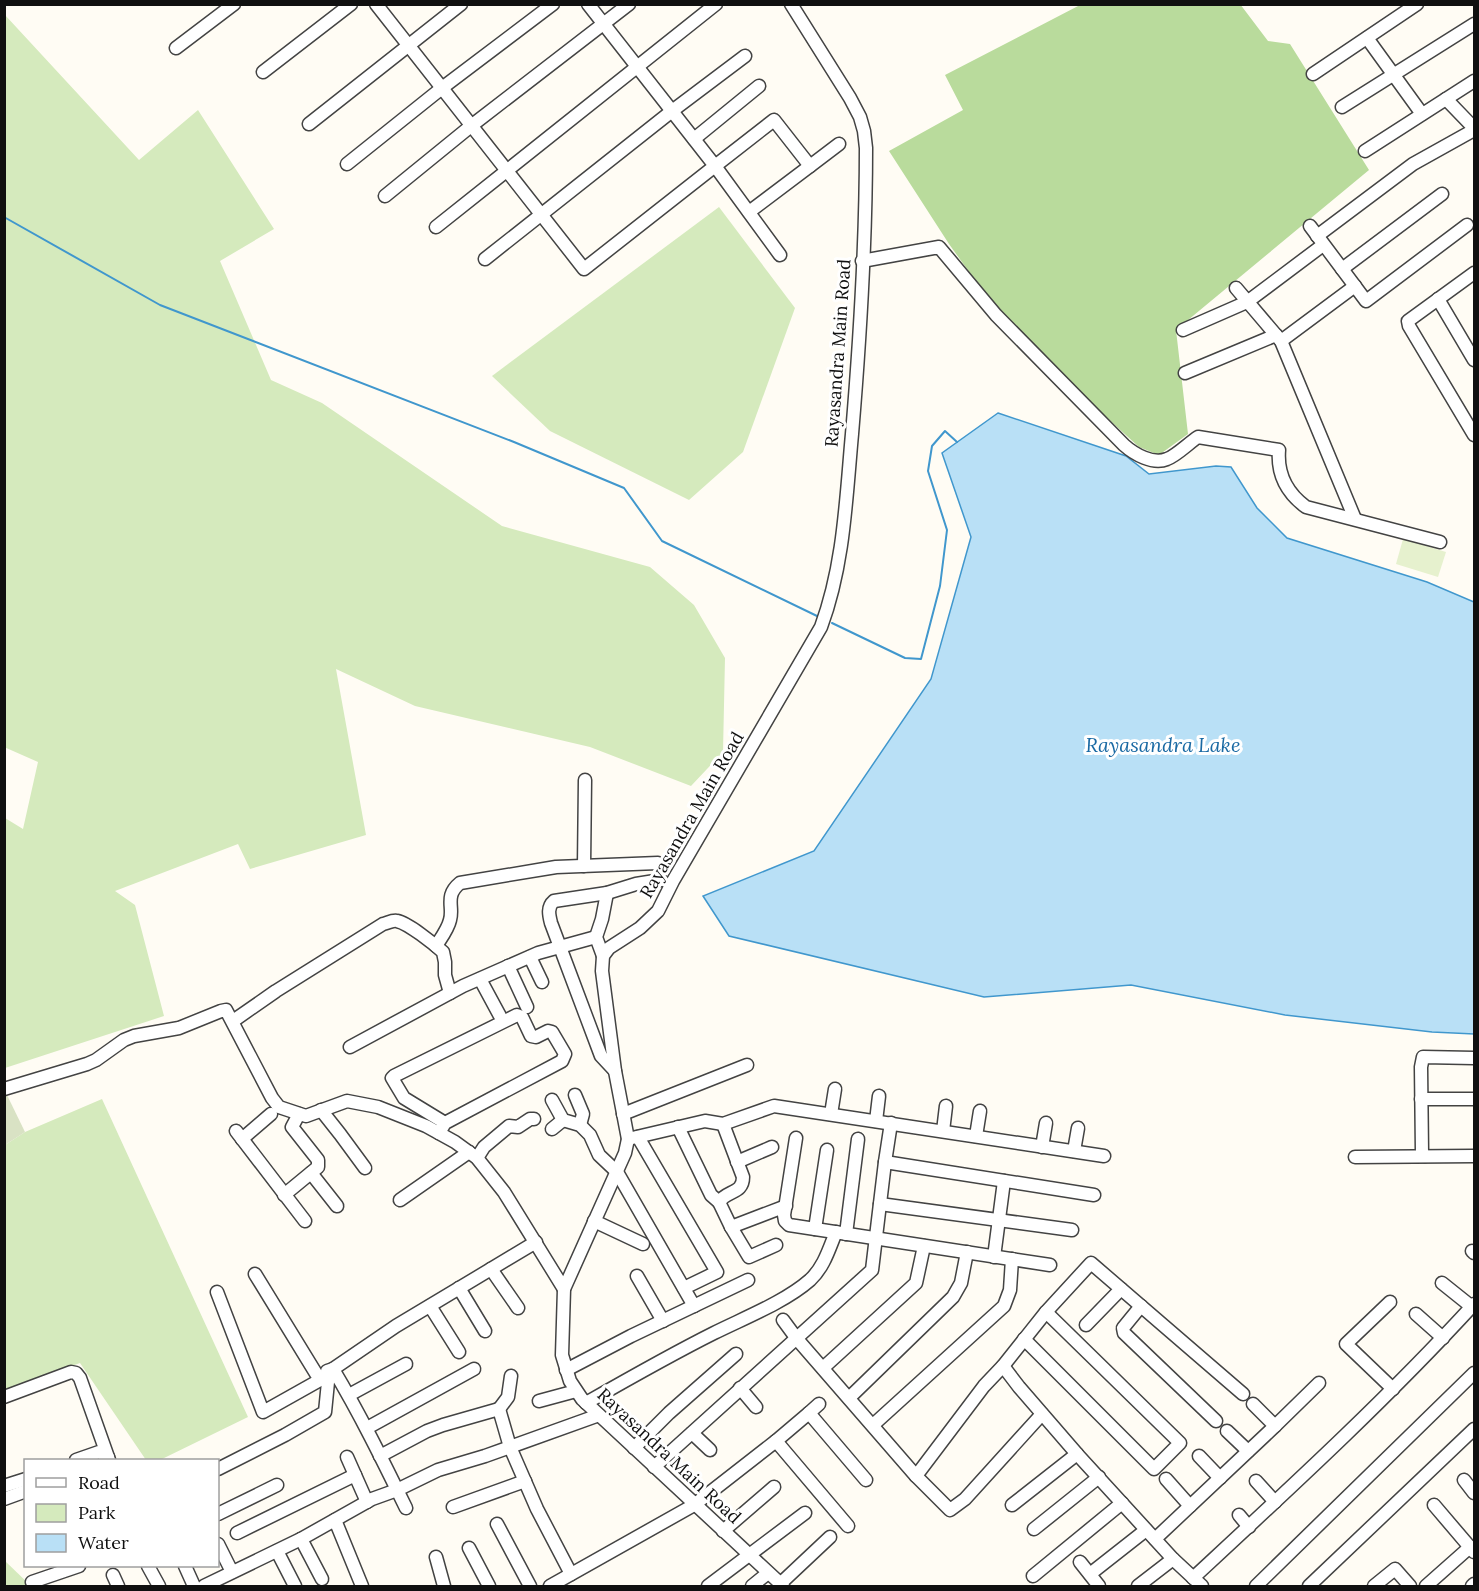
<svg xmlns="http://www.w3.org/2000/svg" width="1479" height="1591" viewBox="0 0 1479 1591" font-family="Lora,serif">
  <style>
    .green { fill: #d5eabd }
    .forest { fill: #b9db9c }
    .cemetery { fill: #d9e2c4 }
    .pitch { fill: #e6f1ce }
    .water { fill: #b9e0f6; stroke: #4097cd; stroke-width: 1.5 }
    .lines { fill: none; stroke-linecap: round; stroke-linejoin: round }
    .stream { stroke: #4097cd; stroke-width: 2 }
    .minor-casing { stroke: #434343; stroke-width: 15 }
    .minor { stroke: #fff; stroke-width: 12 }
    .labels { text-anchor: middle; stroke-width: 6; stroke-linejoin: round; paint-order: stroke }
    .street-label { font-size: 18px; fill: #101010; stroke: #fff }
    .water-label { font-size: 20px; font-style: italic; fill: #1969a3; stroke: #fff }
  </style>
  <rect width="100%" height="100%" fill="#fffcf4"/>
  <g class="green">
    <polygon points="5,15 139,160 198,110 274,229 220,261 271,380 322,403 502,526 650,567 694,605 725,658 723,752 691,786 590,747 415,706 336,669 366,835 250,869 238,844 115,891 135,905 164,1016 5,1068 5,818 23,829 38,762 4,747"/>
    <polygon points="719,207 795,308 743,452 689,500 550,431 492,376"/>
    <polygon points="102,1099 248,1417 160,1460 146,1460 80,1363 5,1390 5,1145 25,1132"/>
    <polygon points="4,1560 31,1586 5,1586"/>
  </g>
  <polygon class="forest" points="1240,4 1268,41 1290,44 1369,170 1176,330 1188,434 1159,455 1139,447 1093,405 985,294 949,244 889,151 963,110 945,75 1080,5"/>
  <polygon class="cemetery" points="7,1095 25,1132 5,1145 4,1096"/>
  <polygon class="pitch" points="1403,539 1446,552 1438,577 1396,564"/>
  <polygon class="water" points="998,413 1126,456 1149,474 1216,466 1231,467 1257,508 1287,538 1427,582 1474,602 1474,1034 1432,1032 1285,1015 1131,985 984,997 729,936 703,896 814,851 931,679 971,537 942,453"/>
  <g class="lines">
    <g class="stream">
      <polyline points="4,217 160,305 514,442 624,488 662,541 817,616"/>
      <polyline points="832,623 905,658 921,659 940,586 947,530 928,471 932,446 945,431 957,442"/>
    </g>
    <g class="minor-casing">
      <g id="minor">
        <polyline points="376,4 584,269 715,166 588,4"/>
        <polyline points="1367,38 1422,114"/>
        <polyline points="176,48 234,4"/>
        <polyline points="263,72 351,4"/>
        <polyline points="1313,74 1417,4"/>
        <polyline points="1446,99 1474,128"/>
        <polyline points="1342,107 1474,24"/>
        <polyline points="309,124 461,4"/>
        <polyline points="694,139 759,86"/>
        <polyline points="1365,151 1474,81"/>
        <polyline points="347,164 442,88 553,4"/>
        <polyline points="385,196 471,126 629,4"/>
        <polyline points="749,212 810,166"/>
        <polyline points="1310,226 1366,301 1467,225"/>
        <polyline points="436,227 716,4"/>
        <polyline points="1317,236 1413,164 1474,130"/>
        <polyline points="780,255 715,166 774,120 810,166 839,144"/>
        <polyline points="485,259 672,111 745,56"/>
        <path d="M862,261L939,247L996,315L1124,445C1134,454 1153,465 1167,459C1176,456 1190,442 1198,437L1279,450C1277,474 1287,493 1306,507L1440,542"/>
        <polyline points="1342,269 1442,194"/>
        <polyline points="1474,273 1408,321 1409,326 1474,435"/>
        <polyline points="1236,288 1281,341 1355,519"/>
        <polyline points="1438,299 1474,360"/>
        <polyline points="1183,330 1247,302 1323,245"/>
        <polyline points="1281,341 1355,286"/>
        <polyline points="1185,373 1276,335"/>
        <polyline points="584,866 585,780"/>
        <path d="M436,946C441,938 448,929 450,920C454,907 444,896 460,883L556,867L658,863"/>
        <polyline points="603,956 596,937 602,919 607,893"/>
        <polyline points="530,957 542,982"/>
        <polyline points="508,966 527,1007"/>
        <polyline points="480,979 500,1016"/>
        <path d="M233,1021L276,991L383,924C387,923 393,920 397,921C408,923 434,944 443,952L445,962V975L450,993"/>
        <polyline points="350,1047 463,986 538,953 596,937"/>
        <path d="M615,1071L601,1056L551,923C549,915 547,907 554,901L607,893L636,884L661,880"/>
        <polyline points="4,1089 87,1064 96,1060 124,1040 134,1036 179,1028 221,1011 226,1010 272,1098 279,1107 306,1116 347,1101 378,1107 426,1126 455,1142 477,1158 504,1192 564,1289"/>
        <polyline points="575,1095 583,1114 580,1125"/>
        <polyline points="1421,1099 1474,1099"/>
        <polyline points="552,1100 563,1120 580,1125 590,1135 599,1155 617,1172 694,1306"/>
        <polyline points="321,1110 340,1134 365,1168"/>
        <polyline points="623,1114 747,1065"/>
        <polyline points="831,1114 835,1089"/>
        <polyline points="876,1121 879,1096"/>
        <path d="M723,1124L743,1177C743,1194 727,1190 719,1202L731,1227L749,1257L776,1245"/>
        <polyline points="678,1127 711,1195 719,1202"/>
        <polyline points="552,1129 563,1120"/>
        <polyline points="236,1131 305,1221"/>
        <polyline points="943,1131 946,1106"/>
        <polyline points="439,1133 445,1123 562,1061 565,1054 552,1032 548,1031 536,1037 531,1036 522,1017 517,1015 394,1076 392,1078 404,1098 445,1123"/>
        <polyline points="976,1136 980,1111"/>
        <polyline points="638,1137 717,1272 684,1288"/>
        <polyline points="796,1138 784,1215 785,1221 789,1225 1050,1265"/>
        <polyline points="242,1139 271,1114"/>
        <polyline points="628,1139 705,1121 723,1124 774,1106 1104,1156"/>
        <polyline points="1042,1147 1046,1123"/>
        <polyline points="1074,1151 1078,1128"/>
        <polyline points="1425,1156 1422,1153 1421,1067 1423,1057 1474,1058"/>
        <polyline points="1355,1157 1474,1156"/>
        <polyline points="477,1158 484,1147 509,1126 518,1127 530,1119 534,1119"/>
        <polyline points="737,1162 772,1147"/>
        <polyline points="885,1162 1094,1195"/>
        <polyline points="311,1173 337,1206"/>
        <polyline points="284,1195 318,1167 318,1160 292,1127 299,1114"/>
        <polyline points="400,1200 469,1152"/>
        <polyline points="880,1204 1072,1230"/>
        <polyline points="594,1221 643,1244"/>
        <polyline points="731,1227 786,1206"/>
        <polyline points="815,1229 827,1150"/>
        <polyline points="846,1234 858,1139"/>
        <polyline points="1472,1251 1474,1253"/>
        <polyline points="994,1257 1004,1181"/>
        <polyline points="491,1269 518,1308"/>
        <polyline points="637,1276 663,1321"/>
        <polyline points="1442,1283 1472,1307"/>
        <polyline points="459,1288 485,1331"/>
        <polyline points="217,1292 263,1412 320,1380 255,1274"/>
        <polyline points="1390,1302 1346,1344 1393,1389"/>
        <polyline points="430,1306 459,1352"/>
        <polyline points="1141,1306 1123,1328 1124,1333 1216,1421"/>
        <polyline points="1416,1314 1443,1338"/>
        <polyline points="783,1320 797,1339 916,1476 950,1510 965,1499 1042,1414"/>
        <polyline points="1086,1325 1121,1289"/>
        <polyline points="1024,1339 1154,1469 1180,1443 1046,1312"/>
        <polyline points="1003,1366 1019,1387 1077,1454 1173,1559 1202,1586"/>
        <polyline points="823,1368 916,1283 924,1246"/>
        <polyline points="566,1370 631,1336 748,1280"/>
        <path d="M327,1371L333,1369C360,1414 383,1461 406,1508"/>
        <polyline points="740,1388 756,1407"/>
        <polyline points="349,1395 406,1364"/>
        <polyline points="4,1397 71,1372 76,1373 80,1378 109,1460"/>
        <polyline points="849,1398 953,1297 961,1283 967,1252"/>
        <polyline points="539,1401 576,1391"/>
        <path d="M586,1403C628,1379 670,1355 714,1333C744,1318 785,1302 810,1280C824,1267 829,1249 836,1232"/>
        <polyline points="499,1409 508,1397 511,1376"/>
        <polyline points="809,1413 819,1404"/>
        <polyline points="873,1425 1004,1306 1010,1290 1012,1259"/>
        <polyline points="1275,1426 1319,1383"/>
        <polyline points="367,1428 474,1369"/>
        <polyline points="1227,1431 1248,1451"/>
        <polyline points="692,1433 710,1450"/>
        <polyline points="776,1441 848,1526"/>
        <polyline points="634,1448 669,1413 736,1354"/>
        <polyline points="380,1456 427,1431 443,1425 499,1409 510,1447 537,1509 571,1574"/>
        <polyline points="1199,1456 1220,1478"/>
        <polyline points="347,1457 367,1502"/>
        <polyline points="76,1460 99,1452 108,1457 105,1460"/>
        <polyline points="654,1467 872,1270 885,1162 891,1123"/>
        <polyline points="218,1469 285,1435 325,1412 328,1382 333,1369 396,1326 536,1242"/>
        <polyline points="916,1476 984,1386 1003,1366 1046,1312 1091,1263 1243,1394"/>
        <polyline points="1166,1479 1190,1506"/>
        <polyline points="1464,1480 1474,1493"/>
        <polyline points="1256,1481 1275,1502"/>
        <polyline points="4,1486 26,1479"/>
        <polyline points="4,1499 26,1491"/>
        <polyline points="1012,1505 1077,1454"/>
        <polyline points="1434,1505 1474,1552"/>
        <polyline points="453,1507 525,1481"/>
        <polyline points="218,1514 277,1485"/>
        <polyline points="1239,1515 1249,1527"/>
        <polyline points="335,1520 362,1586"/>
        <polyline points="497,1524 530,1586"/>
        <polyline points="1034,1529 1099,1477"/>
        <polyline points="723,1531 774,1487"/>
        <polyline points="237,1533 355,1475"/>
        <polyline points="301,1539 322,1579"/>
        <polyline points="1155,1539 1275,1426 1253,1404"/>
        <polyline points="218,1544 232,1572"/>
        <polyline points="469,1548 489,1586"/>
        <polyline points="277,1551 295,1586"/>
        <polyline points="436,1557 444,1586"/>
        <polyline points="1080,1562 1099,1586"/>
        <polyline points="148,1566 159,1586"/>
        <polyline points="185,1566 194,1586"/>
        <polyline points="1090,1574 1146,1530"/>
        <polyline points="113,1575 118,1586"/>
        <polyline points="1033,1576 1122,1503"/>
        <path d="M1193,1578C1289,1489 1386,1400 1474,1304"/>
        <polyline points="32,1582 79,1566"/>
        <polyline points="780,1584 830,1537"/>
        <polyline points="204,1586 301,1539 372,1499 397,1490 438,1470 485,1456 599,1415"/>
        <polyline points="550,1586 694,1505 776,1441 809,1413 866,1480"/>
        <polyline points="708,1586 805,1513"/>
        <polyline points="752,1586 768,1573"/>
        <path d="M783,1586L582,1399L570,1381L562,1355L564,1289L625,1153L628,1139L615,1071L602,971L603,956L609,948L640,928L658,911L673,881L821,627C844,565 846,499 852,434C860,339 866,244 866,148L864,131L860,117L850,98L791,4"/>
        <polyline points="1138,1586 1173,1559"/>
        <polyline points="1256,1586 1474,1373"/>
        <polyline points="1309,1586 1474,1429"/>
        <polyline points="1374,1586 1395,1569 1410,1586"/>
        <polyline points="1426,1586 1470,1547"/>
        <polyline points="1472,1586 1474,1584"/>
      </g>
    </g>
    <use href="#minor" class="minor"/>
  </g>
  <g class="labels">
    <g class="street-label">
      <text transform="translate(838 353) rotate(-86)" y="6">Rayasandra Main Road</text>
      <text transform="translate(692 815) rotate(-60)" y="6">Rayasandra Main Road</text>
      <text transform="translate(669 1456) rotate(43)" y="6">Rayasandra Main Road</text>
    </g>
    <g class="water-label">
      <text x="1163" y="752">Rayasandra Lake</text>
    </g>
  </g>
  <rect width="1479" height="1591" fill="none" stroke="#101010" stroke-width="12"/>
  <rect x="24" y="1459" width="195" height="108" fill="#ffffff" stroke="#9f9f9f" stroke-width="1.5"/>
  <rect x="36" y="1478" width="30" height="9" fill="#ffffff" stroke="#9f9f9f" stroke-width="1.5"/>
  <text x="78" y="1489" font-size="18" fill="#101010">Road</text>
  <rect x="36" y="1504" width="30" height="18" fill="#d5eabd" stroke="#9f9f9f" stroke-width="1.5"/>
  <text x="78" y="1519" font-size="18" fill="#101010">Park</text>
  <rect x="36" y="1534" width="30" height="18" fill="#b9e0f6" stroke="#9f9f9f" stroke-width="1.5"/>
  <text x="78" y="1549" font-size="18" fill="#101010">Water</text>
</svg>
